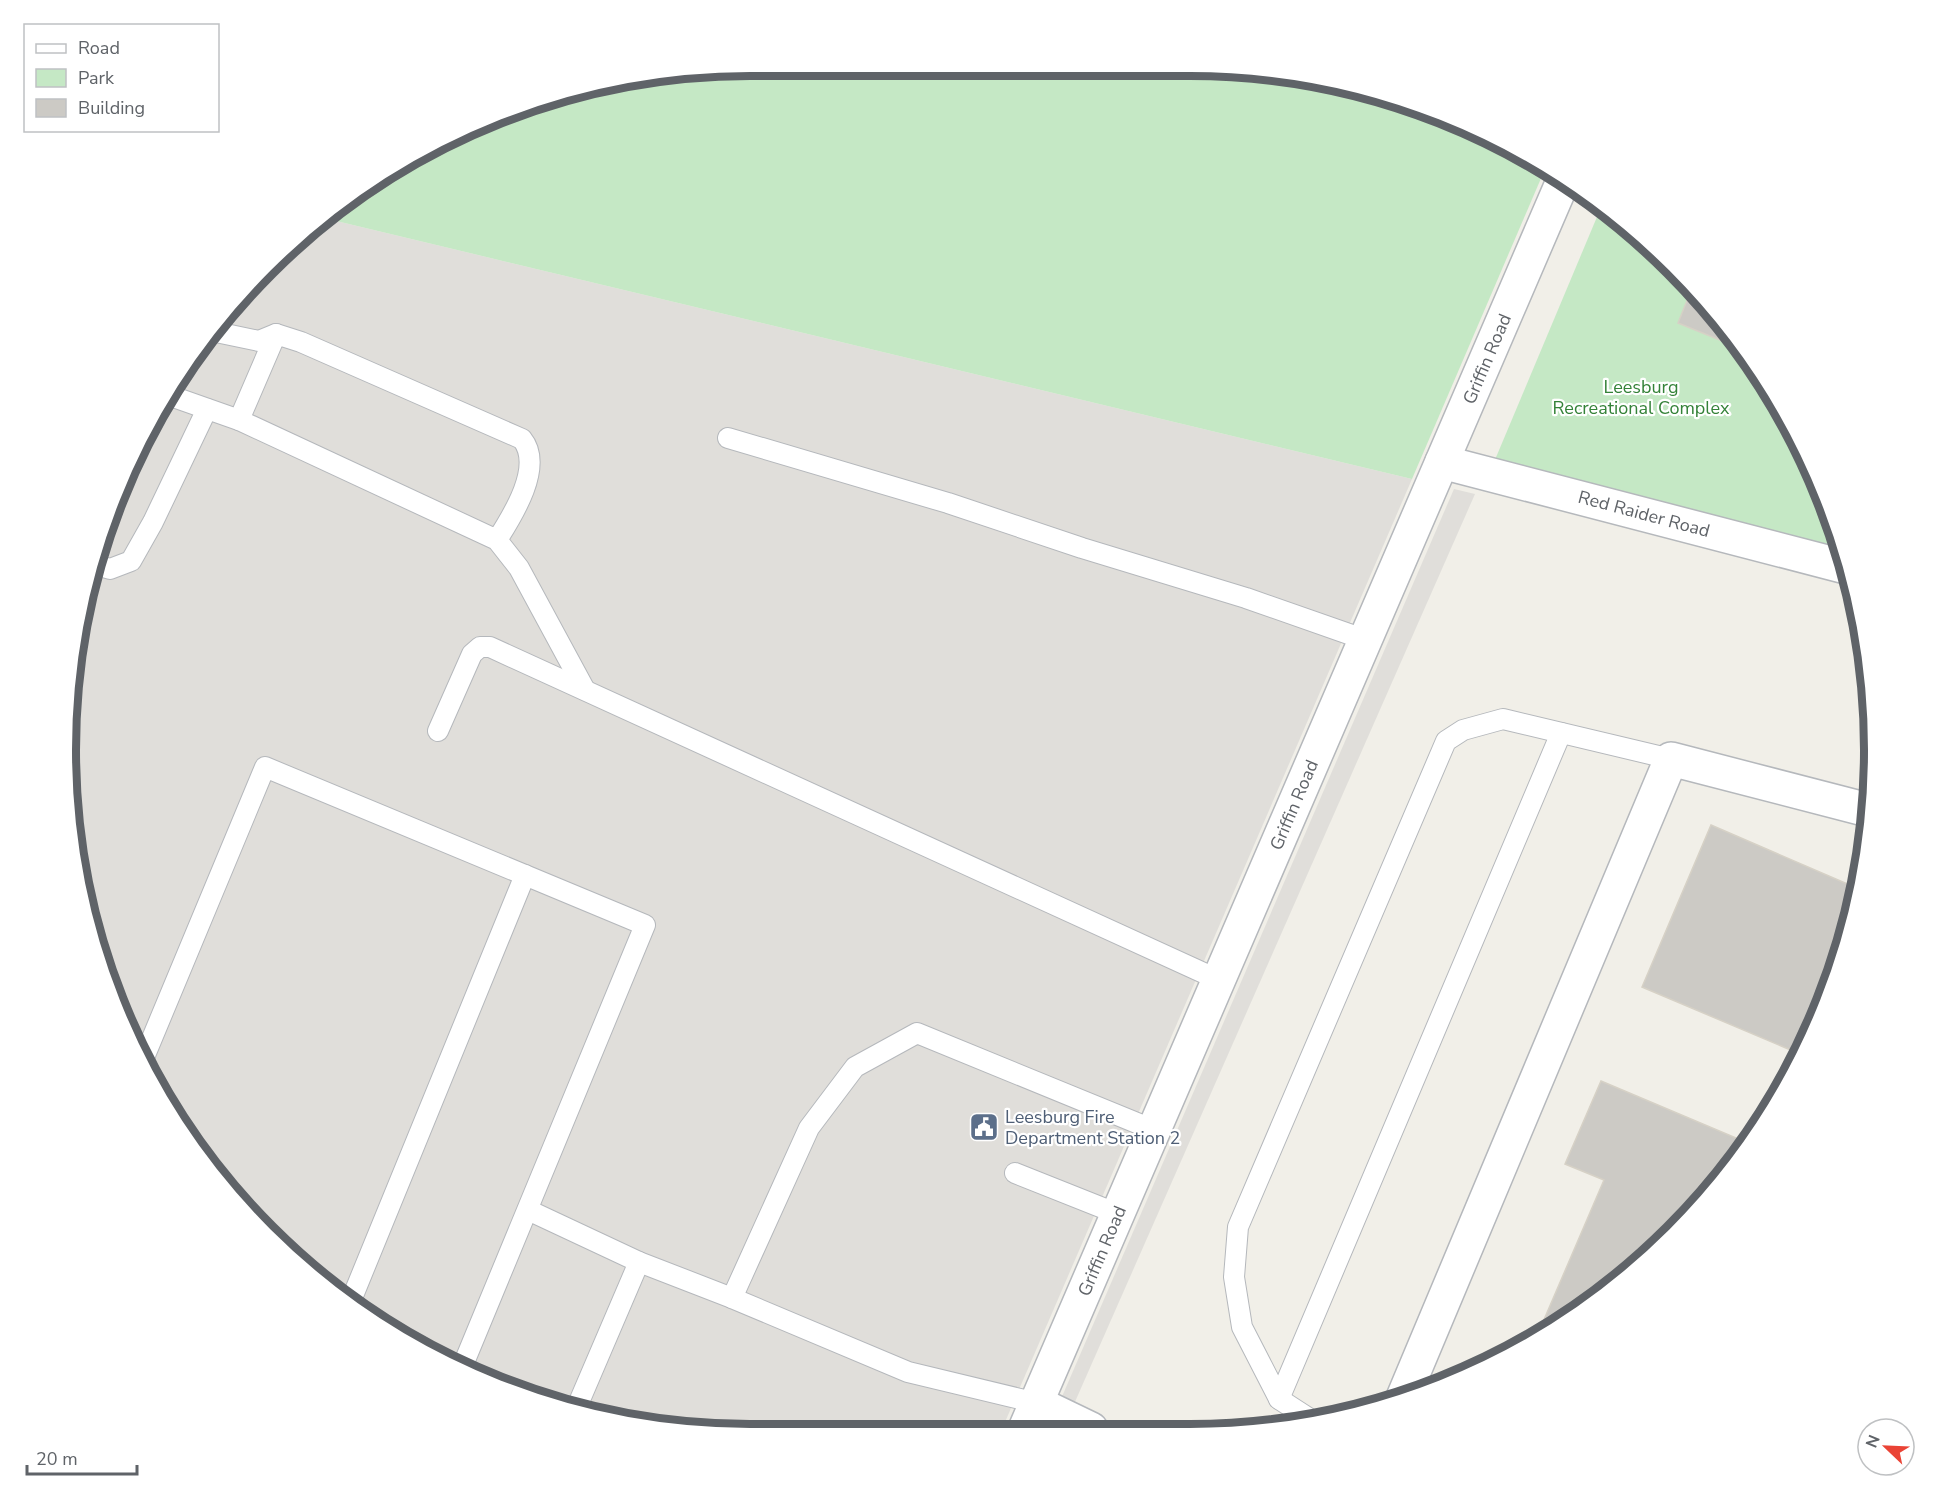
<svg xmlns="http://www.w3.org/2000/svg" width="1940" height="1501" viewBox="0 0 1940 1501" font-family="'Nunito Sans',sans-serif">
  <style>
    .industrial { fill: #e0deda }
    .green { fill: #c5e8c5 }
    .building { fill: #cccac5; stroke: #d6d1c6; stroke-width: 1.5 }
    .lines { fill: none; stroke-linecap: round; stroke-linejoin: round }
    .service-casing { stroke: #b5b8bc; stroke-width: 22 }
    .minor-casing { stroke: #b5b8bc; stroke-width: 36 }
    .tertiary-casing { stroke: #b5b8bc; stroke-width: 36 }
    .service { stroke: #fff; stroke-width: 20 }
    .minor { stroke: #fff; stroke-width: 33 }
    .tertiary { stroke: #fff; stroke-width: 33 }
    .labels { text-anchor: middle; stroke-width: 4.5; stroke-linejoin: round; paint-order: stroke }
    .street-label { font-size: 18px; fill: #5f6368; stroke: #fff }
    .park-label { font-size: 18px; fill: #348238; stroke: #fff }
    .service-label { font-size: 18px; fill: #4e5e75; stroke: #fff; text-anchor: start }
    .rim { fill: none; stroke: #5f6368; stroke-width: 8 }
  </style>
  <rect width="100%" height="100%" fill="#f1efe8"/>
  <g class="industrial">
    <polygon points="328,219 1412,479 1002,1429 661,1429 530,1399 370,1320 267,1235 181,1130 118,1013 89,928 66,751 89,574 158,409 266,267"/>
    <polygon points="1454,489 1475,494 1063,1429 1048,1429"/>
  </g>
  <g class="green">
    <polygon points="751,66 1234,67 1367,89 1493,137 1545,169 1412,479 328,219 408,158 573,89"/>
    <polygon points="1602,205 1704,299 1759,371 1822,489 1844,560 1489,474"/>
  </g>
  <g class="building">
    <polygon points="1692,288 1704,299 1742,349 1678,323"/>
    <polygon points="1711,825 1859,889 1822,1013 1800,1054 1642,987"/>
    <polygon points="1601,1081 1748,1143 1673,1235 1569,1320 1537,1336 1604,1180 1565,1164"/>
  </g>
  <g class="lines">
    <g class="service-casing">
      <g id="service">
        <polyline points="216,332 259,341 276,334"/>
        <polyline points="168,395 239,420"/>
        <polyline points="728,438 948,503 1082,548 1246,598 1366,640"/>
        <path d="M497,540C513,515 544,466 522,439L301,342L276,334L239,420L497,540L519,568L585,690"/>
        <polyline points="93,564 110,569 131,561 153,522 207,409"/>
        <polyline points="438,731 472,654 480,647 490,647 1219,980"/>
        <polyline points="143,1060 265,767 645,925 463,1365"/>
        <polyline points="1015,1173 1118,1214"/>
        <polyline points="528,1210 639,1262 576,1409"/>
        <polyline points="639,1262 732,1298"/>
        <polyline points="350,1303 525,875"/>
        <polyline points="1279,1399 1561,733"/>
        <polyline points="1037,1403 908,1372 732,1298 809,1128 855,1067 917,1033 1154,1130"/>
        <polyline points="1313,1421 1279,1399 1242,1327 1234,1277 1238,1227 1446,741 1463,730 1503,719 1671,759"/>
      </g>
    </g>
    <g class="minor-casing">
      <g id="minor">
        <polyline points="1442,462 1846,567"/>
        <polyline points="1402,1400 1671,759 1868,810"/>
        <polyline points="1037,1403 1091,1429"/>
      </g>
    </g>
    <g class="tertiary-casing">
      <polyline id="tertiary" points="1025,1429 1563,181"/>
    </g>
    <use href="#service" class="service"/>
    <use href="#minor" class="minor"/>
    <use href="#tertiary" class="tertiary"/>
  </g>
  <defs>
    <g id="civic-square" transform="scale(1.5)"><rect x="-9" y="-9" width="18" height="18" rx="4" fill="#5c6f8a" stroke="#fff"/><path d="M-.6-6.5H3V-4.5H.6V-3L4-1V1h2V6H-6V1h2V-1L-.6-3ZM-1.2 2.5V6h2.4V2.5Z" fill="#fff"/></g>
  </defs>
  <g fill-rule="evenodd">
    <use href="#civic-square" x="984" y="1127"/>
  </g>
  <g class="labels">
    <g class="street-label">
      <text transform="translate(1487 359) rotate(-67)" y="6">Griffin Road</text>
      <text transform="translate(1644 514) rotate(15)" y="6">Red Raider Road</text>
      <text transform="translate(1294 805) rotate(-67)" y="6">Griffin Road</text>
      <text transform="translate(1102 1251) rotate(-67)" y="6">Griffin Road</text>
    </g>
    <g class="park-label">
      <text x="1641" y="393">Leesburg<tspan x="1641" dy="21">Recreational Complex</tspan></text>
    </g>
    <g class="service-label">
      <text x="1005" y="1123">Leesburg Fire<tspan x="1005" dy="21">Department Station 2</tspan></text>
    </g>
  </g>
  <path d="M0 0H1940V1501H0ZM750 76H1190A674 674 0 0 1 1864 750V750A674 674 0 0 1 1190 1424H750A674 674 0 0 1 76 750V750A674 674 0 0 1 750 76Z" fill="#fff" fill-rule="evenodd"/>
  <path class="rim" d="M750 76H1190A674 674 0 0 1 1864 750V750A674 674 0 0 1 1190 1424H750A674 674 0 0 1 76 750V750A674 674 0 0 1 750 76Z"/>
  <rect x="24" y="24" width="195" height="108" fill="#ffffff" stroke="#bfc1c3" stroke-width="1.5"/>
  <rect x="36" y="44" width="30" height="9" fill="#ffffff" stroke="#bfc1c3" stroke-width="1.5"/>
  <text x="78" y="54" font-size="18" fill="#5f6368">Road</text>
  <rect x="36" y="69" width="30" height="18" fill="#c5e8c5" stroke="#bfc1c3" stroke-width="1.5"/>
  <text x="78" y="84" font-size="18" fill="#5f6368">Park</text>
  <rect x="36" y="99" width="30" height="18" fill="#cccac5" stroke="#bfc1c3" stroke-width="1.5"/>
  <text x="78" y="114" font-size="18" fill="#5f6368">Building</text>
  <g transform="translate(1886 1447) rotate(293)"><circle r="28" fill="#ffffff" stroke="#bfc1c3" stroke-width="1.5"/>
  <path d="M0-4.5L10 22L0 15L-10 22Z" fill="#ea4335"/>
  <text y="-9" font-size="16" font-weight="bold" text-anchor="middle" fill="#5f6368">N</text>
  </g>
  <path d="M27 1465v9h110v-9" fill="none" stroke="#5f6368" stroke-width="3"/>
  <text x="36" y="1465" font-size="18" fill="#5f6368" stroke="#ffffff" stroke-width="4.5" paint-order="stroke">20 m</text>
</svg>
